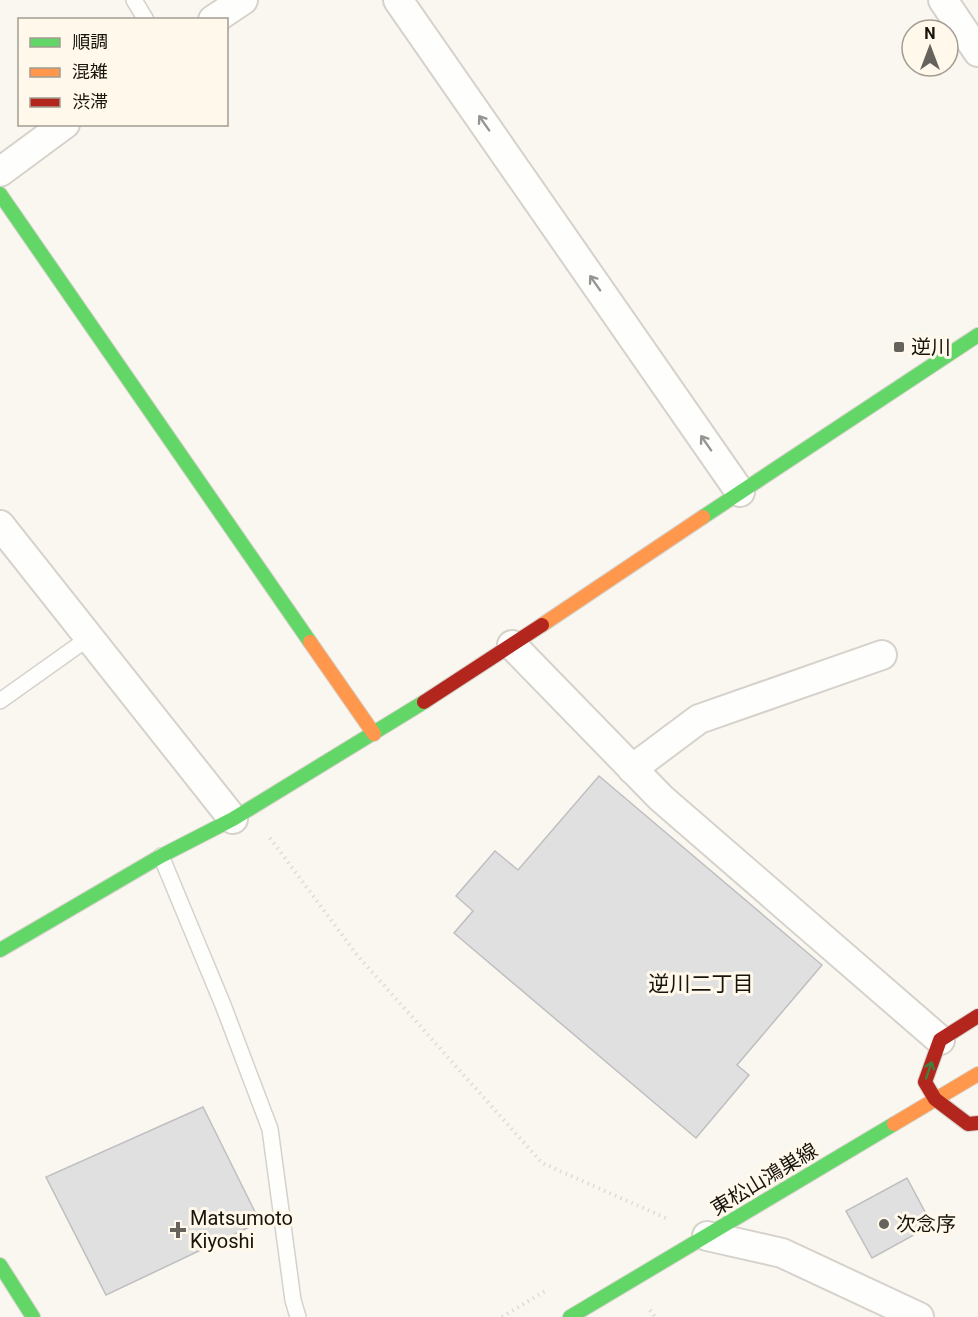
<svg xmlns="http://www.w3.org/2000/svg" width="978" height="1317" viewBox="0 0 978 1317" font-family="Roboto,'Noto Sans JP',sans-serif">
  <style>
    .building { fill: #e1e0e1; stroke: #bfbec0; stroke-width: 1.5 }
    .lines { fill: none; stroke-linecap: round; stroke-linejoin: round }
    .lane-casing { stroke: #d6d2cb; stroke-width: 18 }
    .street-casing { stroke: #d6d2cb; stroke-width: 32 }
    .fast-casing { stroke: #d6d2cb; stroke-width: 16 }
    .slow-casing { stroke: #d6d2cb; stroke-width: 16 }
    .jam-casing { stroke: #d6d2cb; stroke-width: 16 }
    .path { stroke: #dddcd9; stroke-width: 4; stroke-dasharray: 1.5 4.5; stroke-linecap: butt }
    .lane { stroke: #fefefd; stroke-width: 15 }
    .street { stroke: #fefefd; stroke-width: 28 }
    .fast { stroke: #63d668; stroke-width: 14 }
    .slow { stroke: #ff974d; stroke-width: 14 }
    .jam { stroke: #b3261e; stroke-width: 14 }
    .oneway { stroke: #969591 }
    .oneway2 { stroke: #417f3f }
    .poi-dot { fill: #66635c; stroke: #fff8eb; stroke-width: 2 }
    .labels { text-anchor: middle; stroke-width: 6; stroke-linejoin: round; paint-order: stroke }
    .poi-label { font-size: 20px; fill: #17140c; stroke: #fff8eb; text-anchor: start }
    .street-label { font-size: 20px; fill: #17140c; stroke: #fff8eb }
    .neighbourhood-label { font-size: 21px; fill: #17140c; stroke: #fff8eb }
  </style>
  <rect width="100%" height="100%" fill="#faf7f0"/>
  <g class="building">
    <polygon points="599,776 822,965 737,1065 749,1075 696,1138 454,933 473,911 456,896 495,851 518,870"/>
    <polygon points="203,1107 260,1222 106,1295 46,1177"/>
    <polygon points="907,1178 932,1225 872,1258 846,1211"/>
  </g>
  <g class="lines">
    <g class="lane-casing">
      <g id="lane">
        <polyline points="134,0 146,20"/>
        <polyline points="0,701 90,637"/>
        <polyline points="161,856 223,1005 270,1129 293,1300 298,1317"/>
      </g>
    </g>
    <g class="street-casing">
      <g id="street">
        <polyline points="398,0 740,492"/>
        <polyline points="943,0 978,52"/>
        <polyline points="213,20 243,0"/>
        <polyline points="0,172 65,124"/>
        <polyline points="0,525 233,819"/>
        <polyline points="512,645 661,798 940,1040"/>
        <polyline points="632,769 699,719 882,655"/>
        <polyline points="707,1236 782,1253 919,1317"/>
      </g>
    </g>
    <g class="fast-casing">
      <g id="fast">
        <polyline points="0,194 310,642"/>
        <polyline points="703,517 978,335"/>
        <polyline points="0,950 161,856 233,819 424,702"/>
        <polyline points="0,1265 33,1317"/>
        <polyline points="570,1317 894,1124"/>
      </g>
    </g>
    <g class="slow-casing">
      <g id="slow">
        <polyline points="542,625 703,517"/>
        <polyline points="310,642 374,734"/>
        <polyline points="894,1124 978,1074"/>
      </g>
    </g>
    <g class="jam-casing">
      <g id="jam">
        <polyline points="424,702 542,625"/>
        <polyline points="978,1016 940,1040 925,1082 935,1099 968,1124 978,1123"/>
      </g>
    </g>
    <g class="path">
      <polyline points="270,838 357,955 542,1163 668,1219"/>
      <polyline points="650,1310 655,1317"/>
      <polyline points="502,1317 545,1291"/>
    </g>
    <use href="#lane" class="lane"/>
    <use href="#street" class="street"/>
    <use href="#fast" class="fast"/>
    <use href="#slow" class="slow"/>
    <use href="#jam" class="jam"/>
  </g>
  <defs><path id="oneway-shaft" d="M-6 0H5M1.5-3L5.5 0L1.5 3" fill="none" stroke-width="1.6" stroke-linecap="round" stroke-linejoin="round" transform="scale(1.5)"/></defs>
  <g class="oneway">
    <use href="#oneway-shaft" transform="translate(484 123) rotate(-125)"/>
    <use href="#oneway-shaft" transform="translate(595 283) rotate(-125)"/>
    <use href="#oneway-shaft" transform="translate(706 443) rotate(-125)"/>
  </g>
  <use class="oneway2" href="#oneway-shaft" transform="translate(929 1070) rotate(-71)"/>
  <g class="poi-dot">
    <rect x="893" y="341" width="12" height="12" rx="3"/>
    <circle cx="884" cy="1224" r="6"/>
    <path d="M175 1221h6v6h6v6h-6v6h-6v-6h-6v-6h6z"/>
  </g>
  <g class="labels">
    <g class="poi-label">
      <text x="911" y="354">逆川</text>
      <text x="190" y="1225">Matsumoto<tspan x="190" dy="23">Kiyoshi</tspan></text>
      <text x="896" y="1231">次念序</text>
    </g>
    <g class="street-label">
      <text transform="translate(764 1179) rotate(-31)" y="7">東松山鴻巣線</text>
    </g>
    <g class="neighbourhood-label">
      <text x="701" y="991">逆川二丁目</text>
    </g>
  </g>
  <rect x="18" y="18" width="210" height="108" fill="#fff8eb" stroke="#a29d92" stroke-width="1.5"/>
  <rect x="30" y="38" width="30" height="9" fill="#63d668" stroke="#a29d92" stroke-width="1.5"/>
  <text x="72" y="48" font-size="18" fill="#17140c">順調</text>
  <rect x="30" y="68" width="30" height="9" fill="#ff974d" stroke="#a29d92" stroke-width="1.5"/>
  <text x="72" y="78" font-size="18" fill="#17140c">混雑</text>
  <rect x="30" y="98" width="30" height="9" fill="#b3261e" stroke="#a29d92" stroke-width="1.5"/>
  <text x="72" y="108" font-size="18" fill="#17140c">渋滞</text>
  <g transform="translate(930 48)"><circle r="28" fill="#fff8eb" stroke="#a29d92" stroke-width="1.5"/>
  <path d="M0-4.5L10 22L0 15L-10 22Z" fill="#66635c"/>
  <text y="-9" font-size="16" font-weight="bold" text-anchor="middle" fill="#17140c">N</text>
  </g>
</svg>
